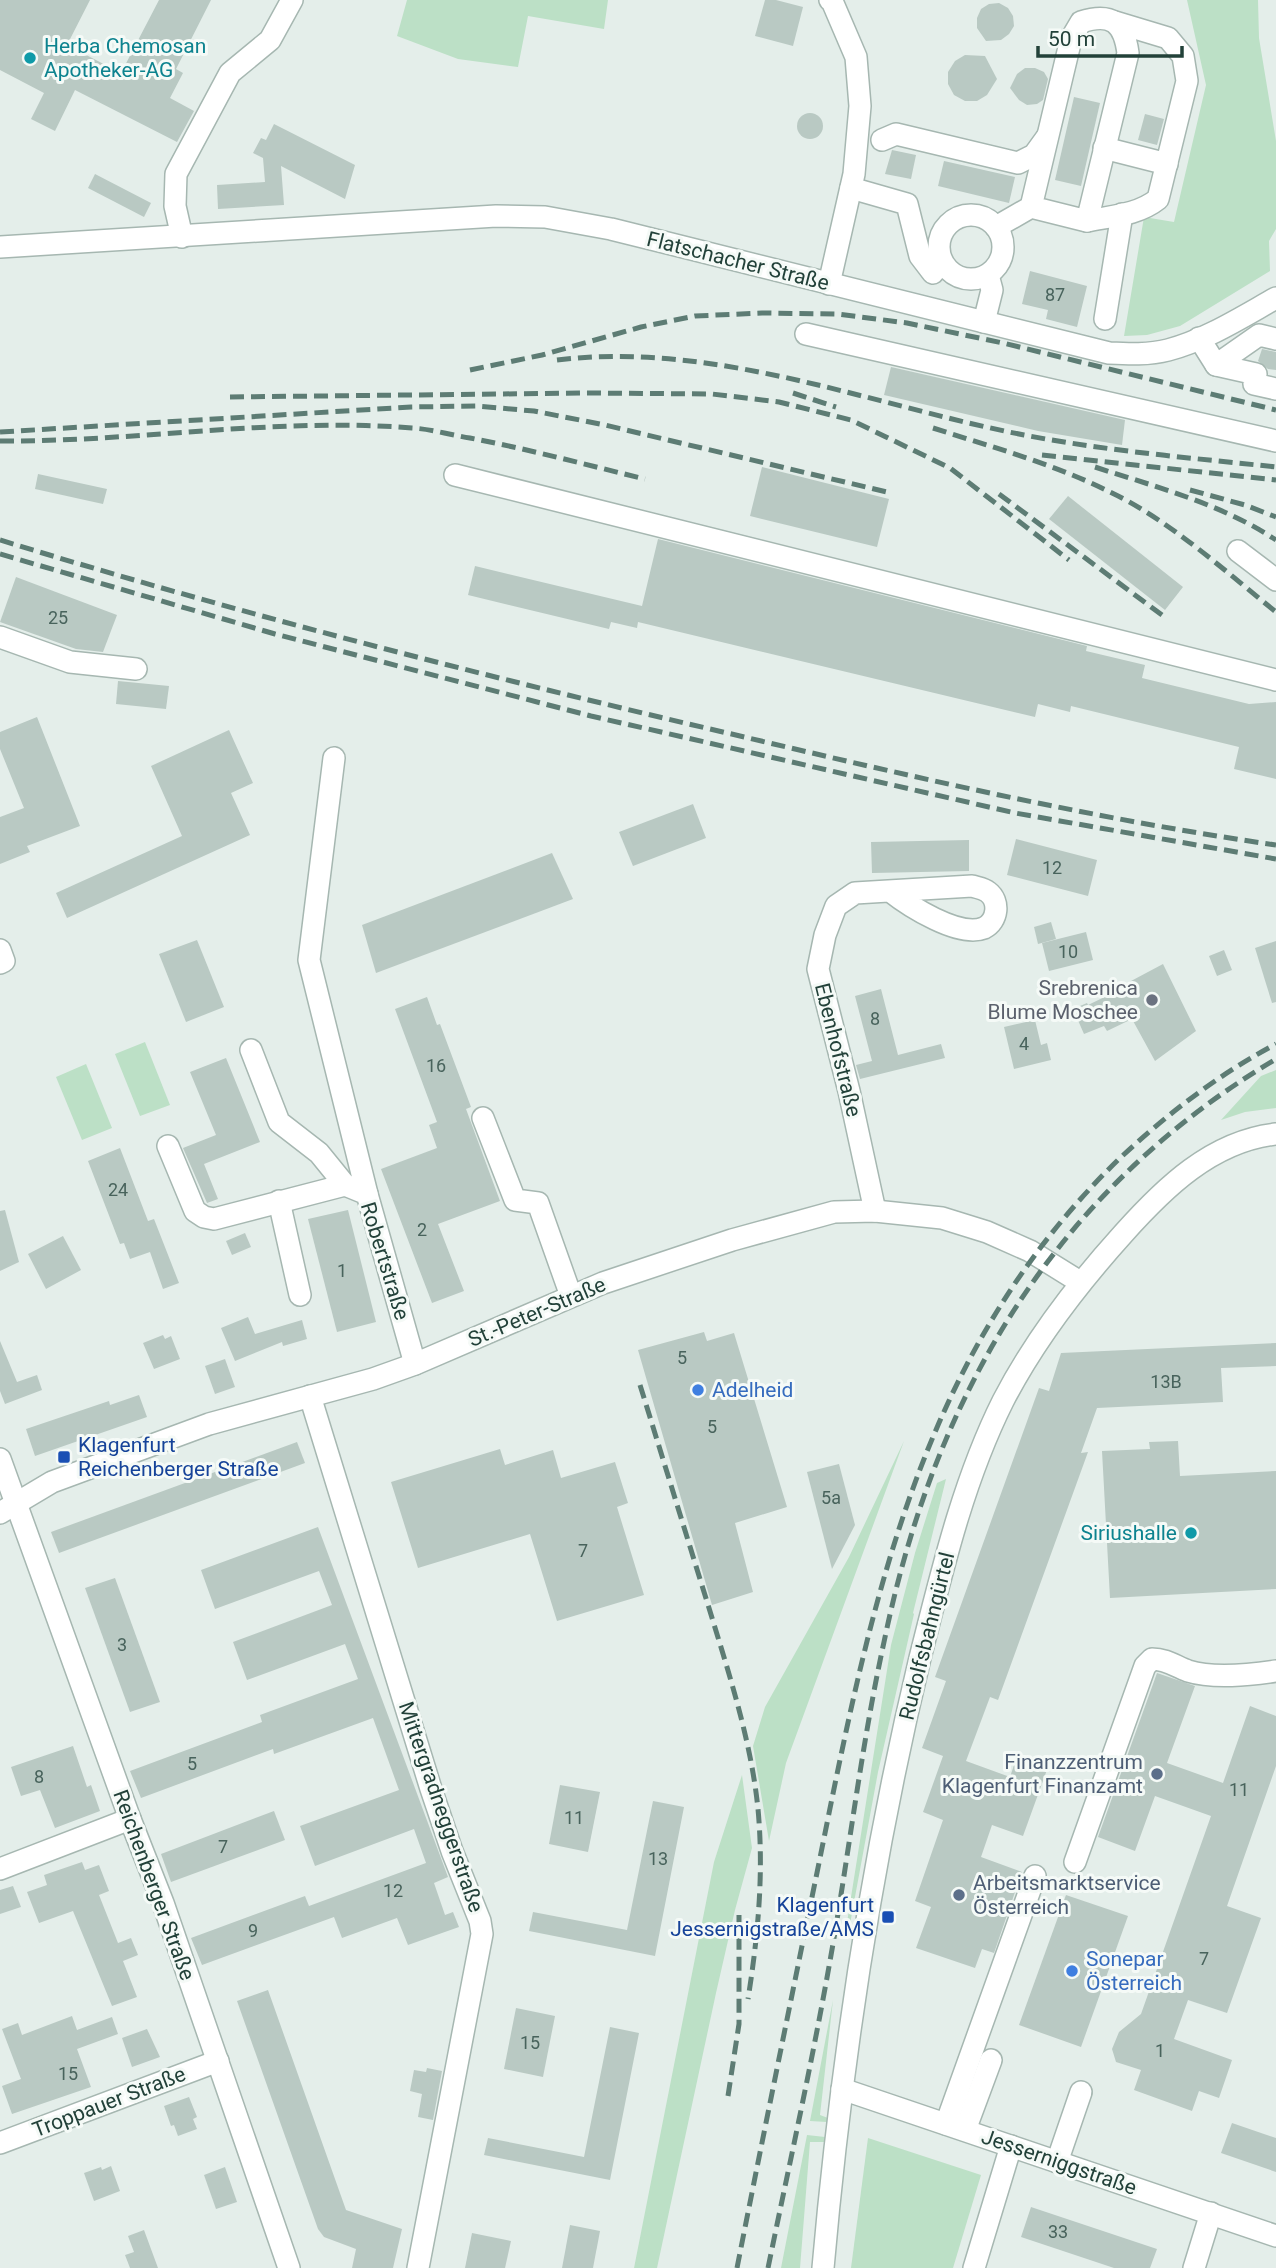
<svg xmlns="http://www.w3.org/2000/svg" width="1276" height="2268" viewBox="0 0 1276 2268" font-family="Roboto,sans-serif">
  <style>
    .green { fill: #bce0c6 }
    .building { fill: #b9c9c3 }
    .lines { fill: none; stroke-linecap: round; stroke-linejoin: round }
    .minor-casing { stroke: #a6b7b1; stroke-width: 24 }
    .minor { stroke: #fff; stroke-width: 21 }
    .rail { stroke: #5d7c74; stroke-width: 5; stroke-dasharray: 14 7; stroke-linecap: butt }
    .culture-dot { fill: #0f9aa8; stroke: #f5faf7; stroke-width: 2.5 }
    .worship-dot { fill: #6b7280; stroke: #f5faf7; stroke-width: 2.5 }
    .shop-dot { fill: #3f7fe0; stroke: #f5faf7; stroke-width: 2.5 }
    .transit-dot { fill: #1a4fb4; stroke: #f5faf7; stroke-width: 2.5 }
    .service-dot { fill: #5c6f8a; stroke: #f5faf7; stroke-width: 2.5 }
    .labels { text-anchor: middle; stroke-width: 6; stroke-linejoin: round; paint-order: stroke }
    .number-label { font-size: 18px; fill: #48635c }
    .culture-label { font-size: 21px; fill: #0d838f; stroke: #f5faf7; text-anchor: start }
    .street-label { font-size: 21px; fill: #224139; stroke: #f5faf7 }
    .worship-label { font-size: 21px; fill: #5b616d; stroke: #f5faf7; text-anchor: end }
    .shop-label { font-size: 21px; fill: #366cbe; stroke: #f5faf7; text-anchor: start }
    .transit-label { font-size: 21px; fill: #164399; stroke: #f5faf7; text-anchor: start }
    .service-label { font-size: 21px; fill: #4e5e75; stroke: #f5faf7; text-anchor: end }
  </style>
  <rect width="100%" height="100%" fill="#e4eeea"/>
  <g class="green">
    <polygon points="407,0 608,0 604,29 528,16 518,67 458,59 397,36"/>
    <polygon points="1187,0 1258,0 1259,38 1276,141 1276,229 1269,241 1270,271 1180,326 1147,335 1124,336 1144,217 1174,222 1206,85"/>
    <polygon points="145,1042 170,1105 140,1116 115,1054"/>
    <polygon points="86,1064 112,1128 82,1140 56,1077"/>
    <polygon points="1276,1070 1276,1108 1245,1112 1221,1120 1261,1076"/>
    <polygon points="904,1441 786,1763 769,1841 753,1746 765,1707 849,1557"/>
    <polygon points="946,1479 913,1613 914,1614 878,1772 848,1935 845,1935 891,1645 915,1553 937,1483"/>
    <polygon points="742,1775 752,1848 735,1910 716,1993 657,2268 634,2268 714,1862"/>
    <polygon points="833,2000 820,2115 828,2118 827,2122 810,2121"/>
    <polygon points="807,2135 825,2137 824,2142 810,2142 800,2268 781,2268"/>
    <polygon points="868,2138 981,2175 953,2268 851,2268"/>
  </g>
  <g class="building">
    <polygon points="0,0 90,0 67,45 121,73 159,0 211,0 176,69 183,73 170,98 194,111 177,142 75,90 55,131 31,119 44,93 0,70"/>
    <polygon points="765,0 776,0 803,7 793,46 755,36"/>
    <polygon points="999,3 1008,8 1013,16 1014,26 1009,34 1001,40 986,41 977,28 977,18 981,9 989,4"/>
    <polygon points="965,55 985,56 997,79 987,95 977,101 965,101 954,95 948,84 948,72 955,61"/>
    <polygon points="1025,68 1035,68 1044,72 1048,79 1043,100 1037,104 1027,105 1019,100 1010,88 1017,74"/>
    <polygon points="1074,97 1100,103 1081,186 1055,180"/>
    <circle cx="810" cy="126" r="13"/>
    <polygon points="1145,114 1164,119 1157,145 1138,140"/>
    <polygon points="274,124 355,165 345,199 281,166 284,205 218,209 217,185 265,182 263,158 253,153 261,138 266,140"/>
    <polygon points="892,150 916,155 911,179 885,174"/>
    <polygon points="944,161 1015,177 1009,203 938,186"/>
    <polygon points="95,174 151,203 144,217 88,188"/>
    <polygon points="1030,271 1087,286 1077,327 1046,319 1048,310 1022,304"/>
    <polygon points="1262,349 1276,352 1276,370 1268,369 1258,361"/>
    <polygon points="891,367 1125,420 1122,445 1038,431 884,395"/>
    <polygon points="762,467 889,499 877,547 750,516"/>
    <polygon points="38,474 107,489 103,504 35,489"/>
    <polygon points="1068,496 1183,587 1165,610 1049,519"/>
    <polygon points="658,539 1087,646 1086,651 1145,665 1142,678 1249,704 1276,702 1276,779 1234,769 1239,747 1071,706 1070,712 1038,704 1035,717 638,622 637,628 611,622 609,629 468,595 475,566 642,606"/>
    <polygon points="16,577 117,615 103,652 76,649 0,622"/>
    <polygon points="118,681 169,686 166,709 116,704"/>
    <polygon points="37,717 80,826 27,846 30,852 0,864 0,817 24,808 0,749 0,732"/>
    <polygon points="229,730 253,783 231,793 250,835 67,918 56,893 182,836 151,766"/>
    <polygon points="693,804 706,838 633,866 619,832"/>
    <polygon points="1016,839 1097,860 1088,896 1007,875"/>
    <polygon points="969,840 969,871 872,873 871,842"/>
    <polygon points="552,853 573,899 376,973 362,925"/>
    <polygon points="1051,922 1056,939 1038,944 1034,927"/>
    <polygon points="1086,932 1093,960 1049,971 1042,943"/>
    <polygon points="197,940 224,1007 186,1022 159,954"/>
    <polygon points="1276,941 1276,1002 1272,1003 1255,948"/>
    <polygon points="1224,950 1232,970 1217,976 1209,956"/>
    <polygon points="1163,964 1196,1031 1155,1061 1132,1019 1107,1031 1104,1026 1084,1034 1073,1009 1087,1003 1088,1005 1117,991 1116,989"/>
    <polygon points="881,989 898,1055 941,1044 945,1058 860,1079 856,1065 872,1061 855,996"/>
    <polygon points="427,997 437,1025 440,1024 471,1107 466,1109 500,1201 438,1224 464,1291 432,1303 381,1169 437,1148 429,1125 437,1122 395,1009"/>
    <polygon points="1035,1020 1041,1045 1047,1043 1051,1060 1014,1069 1004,1027"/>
    <polygon points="226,1058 260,1142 204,1164 218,1199 207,1203 183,1148 216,1135 190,1072"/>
    <polygon points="120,1148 148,1221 154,1219 179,1283 163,1289 150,1252 130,1259 124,1243 120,1244 88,1161"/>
    <polygon points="5,1210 19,1262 0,1271 0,1211"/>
    <polygon points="348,1210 376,1322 337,1332 308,1219"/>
    <polygon points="245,1233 251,1247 232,1255 226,1241"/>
    <polygon points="63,1236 81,1270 46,1289 28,1254"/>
    <polygon points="248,1317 255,1334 302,1320 307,1339 283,1346 282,1342 235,1361 221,1328"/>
    <polygon points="704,1332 707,1341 734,1333 787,1507 735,1523 753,1592 712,1605 638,1350"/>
    <polygon points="163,1335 165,1339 171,1336 180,1359 154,1369 143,1343"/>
    <polygon points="0,1341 17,1382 37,1375 42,1390 5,1404 0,1391"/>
    <polygon points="1276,1343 1276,1366 1221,1368 1223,1402 1097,1408 1081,1453 1088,1452 998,1700 990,1697 966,1761 1010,1777 1017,1756 1048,1767 1023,1836 992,1825 981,1857 1022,1872 994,1953 982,1949 975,1968 916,1948 931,1907 915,1901 943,1820 923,1812 943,1756 922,1748 946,1681 935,1677 1039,1388 1049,1391 1061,1353"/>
    <polygon points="225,1359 235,1387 215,1394 205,1366"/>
    <polygon points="139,1395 147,1417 35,1456 26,1429 109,1401 110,1405"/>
    <polygon points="1178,1441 1180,1476 1276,1471 1276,1589 1110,1598 1102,1451 1150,1449 1149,1442"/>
    <polygon points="297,1442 305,1463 59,1553 51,1532"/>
    <polygon points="500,1449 505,1465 553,1450 561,1478 615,1462 628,1503 617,1507 644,1595 557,1621 530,1534 418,1568 391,1482"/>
    <polygon points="839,1464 855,1525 832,1569 807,1472"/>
    <polygon points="318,1527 448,1877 434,1883 445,1915 453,1912 459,1927 408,1945 397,1918 342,1938 334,1917 202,1965 191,1938 305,1896 309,1906 426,1863 414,1829 315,1866 300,1826 399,1790 373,1718 274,1754 273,1749 141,1798 130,1771 262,1722 260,1715 358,1679 345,1644 247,1680 233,1642 332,1605 319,1571 215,1609 201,1570"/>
    <polygon points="115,1578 160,1702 130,1712 85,1588"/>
    <polygon points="1157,1673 1195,1686 1167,1763 1223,1783 1250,1706 1276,1716 1276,1766 1227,1906 1261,1918 1227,2013 1188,2000 1174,2039 1232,2060 1219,2098 1199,2091 1192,2111 1134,2090 1141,2070 1116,2062 1112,2049 1119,2032 1141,2014 1211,1816 1155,1796 1135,1851 1098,1837"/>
    <polygon points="73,1746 87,1787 91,1785 100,1811 55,1828 40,1790 21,1796 11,1767"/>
    <polygon points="560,1785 600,1792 588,1852 549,1844"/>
    <polygon points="653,1801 684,1807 655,1956 529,1931 533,1912 627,1930"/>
    <polygon points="274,1811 285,1840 171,1882 161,1854"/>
    <polygon points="82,1862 85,1870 99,1865 109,1891 99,1895 118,1943 131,1938 138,1955 123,1961 137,1997 112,2006 73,1911 39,1923 27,1892 47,1885 44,1875"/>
    <polygon points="13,1886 21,1907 0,1914 0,1890"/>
    <polygon points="1066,1895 1128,1916 1081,2047 1019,2025"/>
    <polygon points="268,1990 346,2210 402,2229 393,2268 352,2268 356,2249 324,2237 318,2229 237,2001"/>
    <polygon points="516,2008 555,2016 543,2077 504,2069"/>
    <polygon points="72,2016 77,2030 112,2017 118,2034 77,2049 91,2087 12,2114 2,2086 21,2079 2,2029 18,2023 22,2035"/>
    <polygon points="610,2027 639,2033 610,2180 484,2155 488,2138 584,2157"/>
    <polygon points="147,2029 160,2057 132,2067 122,2038"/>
    <polygon points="427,2068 442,2071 433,2120 418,2117 422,2094 410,2091 414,2070 426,2072"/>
    <polygon points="189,2097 197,2117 193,2119 197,2129 178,2136 174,2125 171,2126 164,2106"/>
    <polygon points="1232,2123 1276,2138 1276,2172 1221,2153"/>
    <polygon points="111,2166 120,2191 94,2201 84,2173 101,2167 102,2170"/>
    <polygon points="225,2167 237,2202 216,2209 204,2175"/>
    <polygon points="1031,2207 1157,2249 1150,2268 1114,2268 1021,2237"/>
    <polygon points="570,2225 600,2231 593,2268 562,2268"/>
    <polygon points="144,2230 158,2268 130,2268 125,2255 134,2252 128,2236"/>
    <polygon points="472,2233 511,2241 505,2268 465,2268"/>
  </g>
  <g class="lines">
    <g class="minor-casing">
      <g id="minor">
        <polyline points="882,140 896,134 1018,163 1034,155 1047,137"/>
        <polyline points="1104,148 1167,164"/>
        <polyline points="851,188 907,204 920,256 933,273"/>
        <circle cx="971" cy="247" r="32"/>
        <path d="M1087,221C1112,216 1138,215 1158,199L1187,81L1183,56L1168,38L1115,22"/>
        <path d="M996,227L1031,207L1071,39L1081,22C1112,12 1124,23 1128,53L1087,221L1031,207"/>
        <polyline points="182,237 175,206 176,174 230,73 270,40 292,0"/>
        <path d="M0,247L496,216L545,217L611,229L1109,353C1128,354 1149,355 1168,350C1206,340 1242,317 1276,298"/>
        <polyline points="829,284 854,174 860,106 856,57 832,1 830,0"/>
        <polyline points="1105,319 1122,214"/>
        <polyline points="984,322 992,290 988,275"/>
        <polyline points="806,334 1276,441"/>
        <polyline points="1199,338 1216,365 1256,374 1254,384 1276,389"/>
        <polyline points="1216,365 1259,335 1276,339"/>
        <polyline points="455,475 1276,680"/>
        <polyline points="1238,551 1276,580"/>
        <polyline points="0,637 70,662 136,669"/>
        <polyline points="334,758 309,960 367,1194"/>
        <polyline points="0,950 4,961 0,963"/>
        <polyline points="251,1050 279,1122 319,1153 345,1185"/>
        <polyline points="483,1118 515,1200 538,1203 571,1296"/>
        <polyline points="168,1146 195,1211 204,1217 214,1219 345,1185 367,1194 415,1364"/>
        <polyline points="279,1201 300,1295"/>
        <path d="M875,1211L849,1091L818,969L825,935L836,906L855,893L972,886C978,888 983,888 988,892C1000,901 998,921 984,928C959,938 909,906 890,891"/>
        <polyline points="310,1396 431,1789 452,1851 480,1921 482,1934 418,2268"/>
        <polyline points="0,1459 130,1819 163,1903 289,2268"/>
        <polyline points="0,1513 52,1482 209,1424 373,1379 415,1364 603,1283 732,1240 834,1212 875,1211 942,1218 987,1232 1030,1251 1080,1282"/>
        <path d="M1075,1862L1145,1666L1152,1659C1166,1659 1175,1666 1188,1671C1214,1679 1249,1675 1276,1671"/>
        <polyline points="0,1869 130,1819"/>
        <polyline points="842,2089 1276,2236"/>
        <polyline points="946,2124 1035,1876"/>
        <polyline points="965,2130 991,2060"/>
        <polyline points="0,2143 218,2061"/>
        <polyline points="1057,2162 1081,2092"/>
        <path d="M823,2268C841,2063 872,1858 920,1658C942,1571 963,1481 1003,1401C1035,1339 1077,1285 1123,1234C1164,1188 1212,1141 1276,1134"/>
        <polyline points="974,2268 1011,2146"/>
        <polyline points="1194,2268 1211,2213"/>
      </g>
    </g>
    <use href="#minor" class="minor"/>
    <g class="rail">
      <path d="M557,360C717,341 870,405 1024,435C1107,451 1192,458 1276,467"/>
      <polyline points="470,370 542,355 641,327 695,316 762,313 838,314 907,323 1003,343 1276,410"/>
      <polyline points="793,393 836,407"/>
      <polyline points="230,397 587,393 712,394 779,402 851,420 950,468 1069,560"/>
      <path d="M933,428C992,447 1054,464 1110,492C1169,520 1225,571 1276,612"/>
      <polyline points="0,432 411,407 476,406 534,411 605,425 891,493"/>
      <path d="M0,441C137,442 275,417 412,428C431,429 451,435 470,438C528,449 587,465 645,479"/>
      <polyline points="1042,455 1276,480"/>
      <path d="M1095,467C1156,487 1222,504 1276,540"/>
      <polyline points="1190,490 1245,505 1276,517"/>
      <polyline points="999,494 1162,615"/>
      <path d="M0,540C244,615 491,678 740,736C917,778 1095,819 1276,845"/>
      <polyline points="0,554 275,634 591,716 1015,813 1276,859"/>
      <path d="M640,1385C663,1459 686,1534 709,1608C729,1674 751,1740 758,1809C764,1873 758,1936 748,1999"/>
      <polyline points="728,2096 739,2024 739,1915"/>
      <path d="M737,2268C764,2131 792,1995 820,1858C872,1599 921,1351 1119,1159C1166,1115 1219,1074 1276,1044"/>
      <path d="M768,2268C791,2156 816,2045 835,1932C851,1836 863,1738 884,1642C935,1394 1055,1190 1276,1059"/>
    </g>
  </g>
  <g class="culture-dot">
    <circle cx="30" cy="58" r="7"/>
    <circle cx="1191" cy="1533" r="7"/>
  </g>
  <circle class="worship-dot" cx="1152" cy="1000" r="7"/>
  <g class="shop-dot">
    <circle cx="698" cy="1390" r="7"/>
    <circle cx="1072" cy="1971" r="7"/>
  </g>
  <g class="transit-dot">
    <rect x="57" y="1450" width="14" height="14" rx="3.5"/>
    <rect x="881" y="1910" width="14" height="14" rx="3.5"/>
  </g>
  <g class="service-dot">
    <circle cx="1157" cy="1774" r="7"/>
    <circle cx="959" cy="1895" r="7"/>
  </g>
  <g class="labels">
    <g class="number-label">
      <text x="1055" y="301">87</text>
      <text x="58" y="624">25</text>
      <text x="1052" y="874">12</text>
      <text x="1068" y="958">10</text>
      <text x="875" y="1025">8</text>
      <text x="1024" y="1050">4</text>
      <text x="436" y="1072">16</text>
      <text x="118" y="1196">24</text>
      <text x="422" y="1236">2</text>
      <text x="342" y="1277">1</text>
      <text x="682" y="1364">5</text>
      <text x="1166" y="1388">13B</text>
      <text x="712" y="1433">5</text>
      <text x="831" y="1504">5a</text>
      <text x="583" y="1557">7</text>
      <text x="122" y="1651">3</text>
      <text x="192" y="1770">5</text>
      <text x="39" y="1783">8</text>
      <text x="1239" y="1796">11</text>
      <text x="574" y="1824">11</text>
      <text x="223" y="1853">7</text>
      <text x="658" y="1865">13</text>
      <text x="393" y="1897">12</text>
      <text x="253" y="1937">9</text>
      <text x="1204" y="1965">7</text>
      <text x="530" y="2049">15</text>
      <text x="1160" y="2057">1</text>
      <text x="68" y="2080">15</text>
      <text x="1058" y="2238">33</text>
    </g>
    <g class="culture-label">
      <text x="44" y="53">Herba Chemosan<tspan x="44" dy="24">Apotheker-AG</tspan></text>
      <text x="1177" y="1540" text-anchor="end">Siriushalle</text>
    </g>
    <g class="street-label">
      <text transform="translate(738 261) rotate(14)" y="7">Flatschacher Straße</text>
      <text transform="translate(838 1050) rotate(76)" y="7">Ebenhofstraße</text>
      <text transform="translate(385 1261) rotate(73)" y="7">Robertstraße</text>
      <text transform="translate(537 1312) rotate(-23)" y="7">St.-Peter-Straße</text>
      <text transform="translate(927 1636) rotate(-76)" y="7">Rudolfsbahngürtel</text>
      <text transform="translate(441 1807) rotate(71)" y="7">Mittergradneggerstraße</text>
      <text transform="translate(154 1885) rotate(70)" y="7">Reichenberger Straße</text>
      <text transform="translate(109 2102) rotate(-21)" y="7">Troppauer Straße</text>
      <text transform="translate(1059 2162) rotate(19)" y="7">Jesserniggstraße</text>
    </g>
    <g class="worship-label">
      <text x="1138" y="995">Srebrenica<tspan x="1138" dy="24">Blume Moschee</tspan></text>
    </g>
    <g class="shop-label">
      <text x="712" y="1397">Adelheid</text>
      <text x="1086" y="1966">Sonepar<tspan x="1086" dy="24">Österreich</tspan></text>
    </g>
    <g class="transit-label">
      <text x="78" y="1452">Klagenfurt<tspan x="78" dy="24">Reichenberger Straße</tspan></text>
      <text x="874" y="1912" text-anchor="end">Klagenfurt<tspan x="874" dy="24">Jessernigstraße/AMS</tspan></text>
    </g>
    <g class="service-label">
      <text x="1143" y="1769">Finanzzentrum<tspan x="1143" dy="24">Klagenfurt Finanzamt</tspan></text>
      <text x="973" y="1890" text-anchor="start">Arbeitsmarktservice<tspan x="973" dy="24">Österreich</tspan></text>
    </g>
  </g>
  <path d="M1038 46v10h144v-10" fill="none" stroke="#224139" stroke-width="3.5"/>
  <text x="1048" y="46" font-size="21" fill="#224139" stroke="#f5faf7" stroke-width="5" paint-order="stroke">50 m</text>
</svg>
